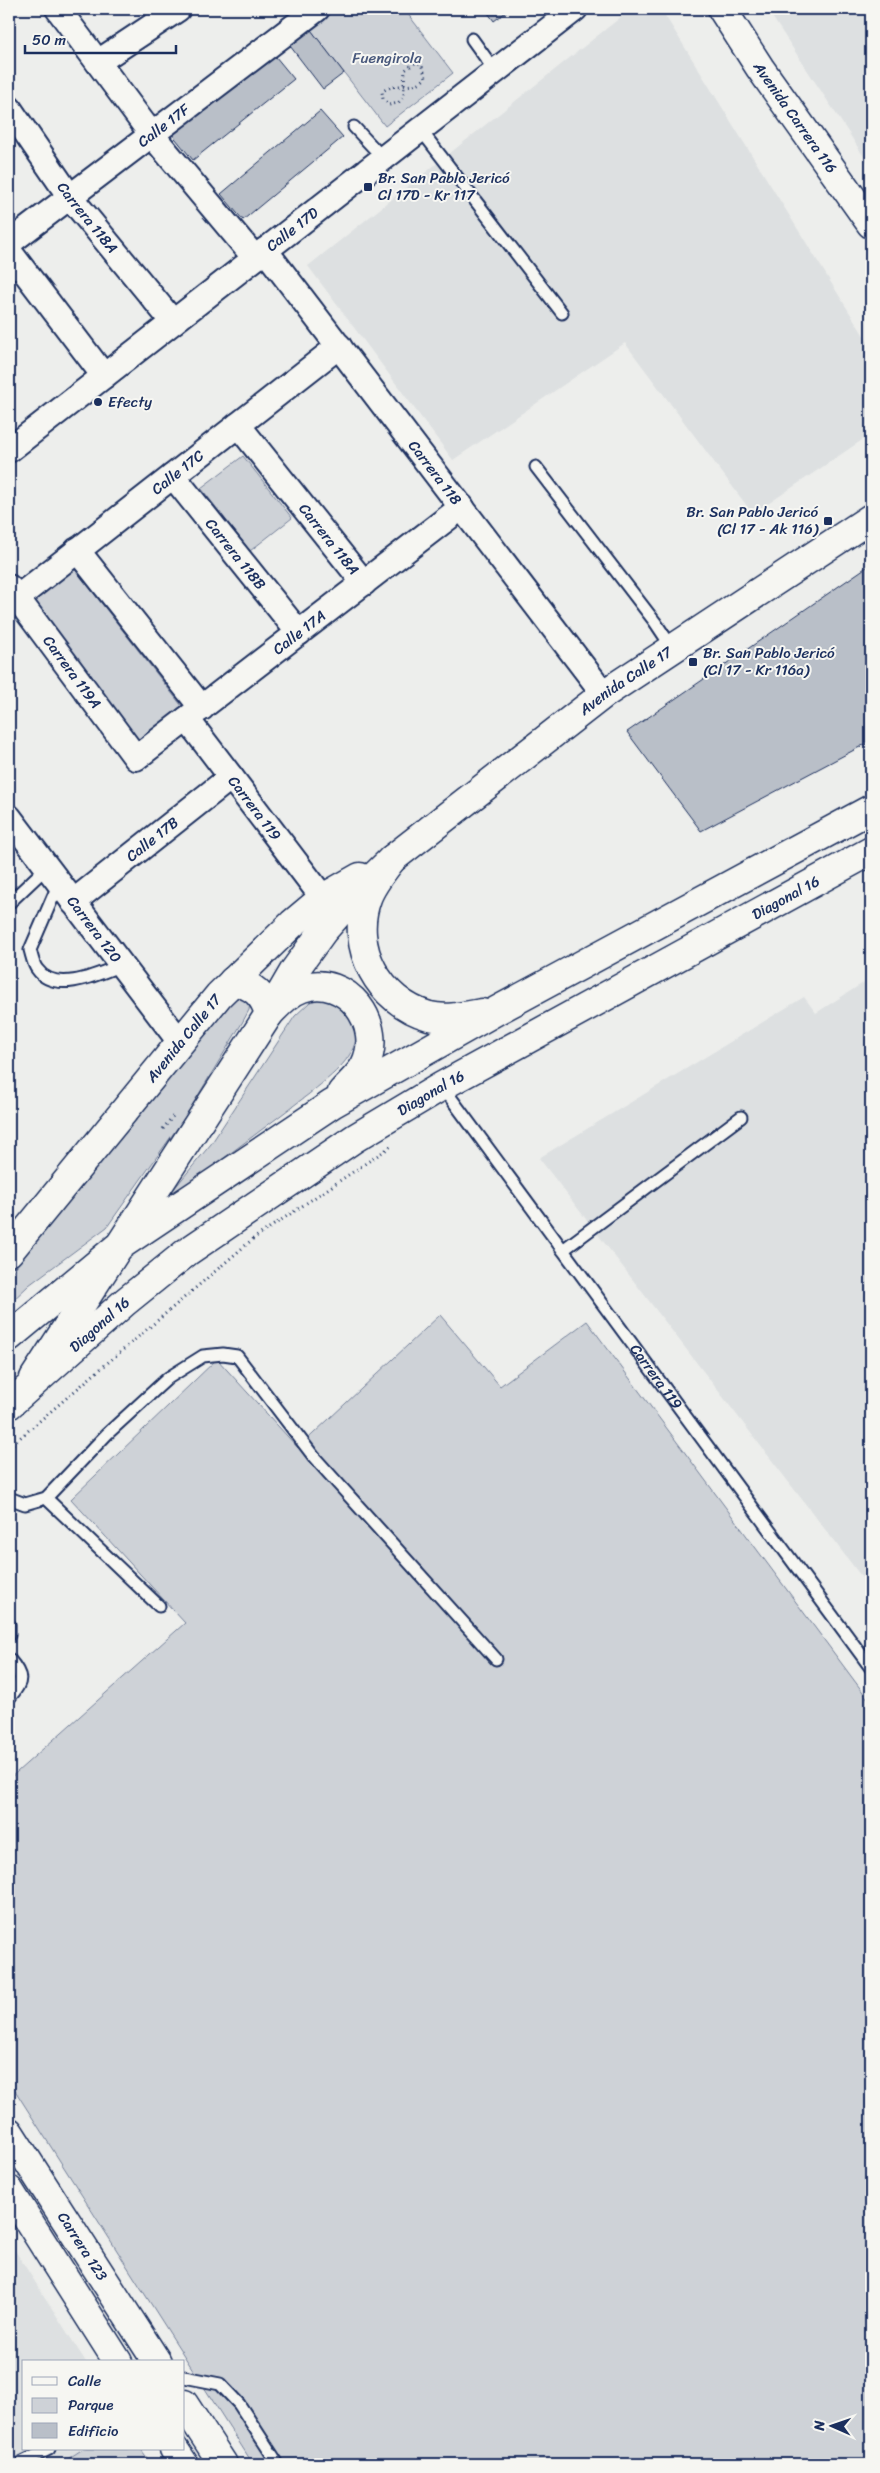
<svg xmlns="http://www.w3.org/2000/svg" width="880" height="2473" viewBox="0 0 880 2473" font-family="Sriracha,sans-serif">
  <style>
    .built { fill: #dde0e1 }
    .green { fill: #ced2d7; stroke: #74809a }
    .building { fill: #b9bfc8; stroke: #1b2f5e }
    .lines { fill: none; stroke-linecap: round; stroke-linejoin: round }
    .service-casing { stroke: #1b2f5e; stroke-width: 15 }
    .minor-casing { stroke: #1b2f5e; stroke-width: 28 }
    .tertiary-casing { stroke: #1b2f5e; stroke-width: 31 }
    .secondary-casing { stroke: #1b2f5e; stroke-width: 31 }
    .primary-casing { stroke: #1b2f5e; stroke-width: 31 }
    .path { stroke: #1b2f5e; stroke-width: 3; stroke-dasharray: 1 4; stroke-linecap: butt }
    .service { stroke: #f6f6f2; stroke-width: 11 }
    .minor { stroke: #f6f6f2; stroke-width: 24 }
    .tertiary { stroke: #f6f6f2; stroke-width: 28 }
    .secondary { stroke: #f6f6f2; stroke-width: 28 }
    .primary { stroke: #f6f6f2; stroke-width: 28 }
    .poi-dot { fill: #1b2f5e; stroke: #f6f6f2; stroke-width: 2 }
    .labels { text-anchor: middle; stroke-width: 4; stroke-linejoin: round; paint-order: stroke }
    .park-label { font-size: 15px; fill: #48587c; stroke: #f6f6f2 }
    .street-label { font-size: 15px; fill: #1b2f5e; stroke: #f6f6f2 }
    .poi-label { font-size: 15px; fill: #1b2f5e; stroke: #f6f6f2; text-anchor: start }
  </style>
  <rect width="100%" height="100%" fill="#edeeec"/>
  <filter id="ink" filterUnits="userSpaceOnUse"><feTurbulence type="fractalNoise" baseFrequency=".02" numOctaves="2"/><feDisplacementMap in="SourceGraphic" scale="10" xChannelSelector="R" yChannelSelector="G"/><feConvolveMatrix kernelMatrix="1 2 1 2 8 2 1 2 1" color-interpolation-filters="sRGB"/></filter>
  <g filter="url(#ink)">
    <g class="built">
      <polygon points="631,9 661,9 871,347 871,434 753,514 625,343 453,460 308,266"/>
      <polygon points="767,9 871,9 871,168 852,138"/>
      <polygon points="871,978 871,1589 539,1158 804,997 816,1013"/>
      <polygon points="9,2241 86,2362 24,2362 24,2449 83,2449 60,2464 9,2464"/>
    </g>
    <g class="green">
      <polygon points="330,9 404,9 453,73 385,126 308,26"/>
      <polygon points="243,456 292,518 250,551 201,488"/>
      <polygon points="73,567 185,710 138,748 31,603"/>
      <polygon points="241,994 250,1000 249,1010 242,1023 185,1117 107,1227 29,1285 9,1304 9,1276 113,1140 232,999"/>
      <path d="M323,998L337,999L355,1015C356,1020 358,1028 357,1034C354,1061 328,1078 309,1094L159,1207L211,1144L295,1016L310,1002Z"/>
      <polygon points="440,1315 500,1386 587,1321 871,1703 871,2464 253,2464 9,2081 9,1779 185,1623 71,1499 217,1359 298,1448"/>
      <polygon points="83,2449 141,2449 151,2464 60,2464"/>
    </g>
    <g class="building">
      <polygon points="485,9 510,9 494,21"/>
      <polygon points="308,26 344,73 323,89 287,42"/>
      <polygon points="271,51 294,79 193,160 171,133"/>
      <polygon points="320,111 343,137 243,220 221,194"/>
      <polygon points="871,564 871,741 701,831 627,732"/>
    </g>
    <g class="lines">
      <g class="service-casing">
        <g id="service">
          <polyline points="472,39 495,71"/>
          <polyline points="354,127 383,158"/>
          <polyline points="420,129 562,313"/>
          <polyline points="536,467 655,622 673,649"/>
          <path d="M59,883L30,950C32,956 33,964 37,969C55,995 99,974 121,965"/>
          <polyline points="9,903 47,867"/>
          <path id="s1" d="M442,1086L871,1668"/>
          <polyline points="563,1250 741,1117"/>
          <polyline points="9,1498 25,1504 46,1498 107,1434 168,1378 203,1356 223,1354 237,1356 314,1457 496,1659"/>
          <polyline points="46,1498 159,1606"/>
          <polyline points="9,1624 9,1635"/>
          <path d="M9,1659C23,1675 24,1682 9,1698"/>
          <polyline points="184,2377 220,2384 239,2404 278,2464"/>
          <polyline points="19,2464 49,2449"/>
        </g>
      </g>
      <g class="minor-casing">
        <g id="minor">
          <polyline points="58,9 152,135 255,258"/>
          <polyline points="98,62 178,9"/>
          <path id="s2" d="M9,108L70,197L173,322"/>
          <path id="s3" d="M9,243L317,9"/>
          <path id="s4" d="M265,250L604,694"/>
          <polyline points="9,251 104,376"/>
          <path id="s5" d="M238,425L364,583"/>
          <path id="s6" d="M9,450L575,9"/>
          <path id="s7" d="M173,476L299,633"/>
          <polyline points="77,550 202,708"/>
          <path id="s8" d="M9,587L136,758L462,507"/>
          <path id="s9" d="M17,598L339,346"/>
          <path id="s10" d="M187,719L323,898"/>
          <path id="s11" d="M9,817L180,1042"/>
          <path id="s12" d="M73,902L231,777"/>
        </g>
      </g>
      <g class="tertiary-casing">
        <g id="tertiary">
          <path id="s13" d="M722,9L760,68L871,224"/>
          <path id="s14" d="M9,2132L157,2362"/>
          <polyline points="9,2190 118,2362"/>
          <polyline points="184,2404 223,2464"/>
          <polyline points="174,2449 184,2464"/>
        </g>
      </g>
      <g class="secondary-casing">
        <g id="secondary">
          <path d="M233,981C252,985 264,994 269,1014"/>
          <path id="s15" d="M9,1252L219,995L292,924L323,898L360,877"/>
          <path id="s16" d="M34,1378L269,1014L294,971L323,931L356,894L392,859L604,694L871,518"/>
        </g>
      </g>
      <g class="primary-casing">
        <g id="primary">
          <path d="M392,859C383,871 372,884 367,898C349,947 379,1002 429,1016C447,1020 464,1016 482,1013"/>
          <path d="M269,1014C279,1004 288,993 302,988C347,973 385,1025 365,1065C360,1075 349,1084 342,1092"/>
          <polyline points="9,1337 115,1249 332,1104 496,1011 871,809"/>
          <path id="s17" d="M9,1405L125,1302L187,1252L355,1138L442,1086L871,851"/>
        </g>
      </g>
      <g class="path">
        <path d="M404,84L405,70L415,63L421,64L426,77C415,92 396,80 382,92L383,99L389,105L398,103L404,96V84"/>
        <polyline points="163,1129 173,1116"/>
        <polyline points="9,1447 253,1239 393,1145"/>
      </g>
      <use href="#service" class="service"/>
      <use href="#minor" class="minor"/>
      <use href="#tertiary" class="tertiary"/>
      <use href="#secondary" class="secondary"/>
      <use href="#primary" class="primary"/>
    </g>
  </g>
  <g class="poi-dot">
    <rect x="363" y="182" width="10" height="10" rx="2.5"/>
    <circle cx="98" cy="402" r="5"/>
    <rect x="823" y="516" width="10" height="10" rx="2.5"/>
    <rect x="688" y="657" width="10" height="10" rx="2.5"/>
  </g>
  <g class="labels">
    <g class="park-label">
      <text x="387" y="63">Fuengirola</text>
    </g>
    <g class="street-label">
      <text dy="5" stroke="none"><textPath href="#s13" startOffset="131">Avenida Carrera 116</textPath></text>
      <text dy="5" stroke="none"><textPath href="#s3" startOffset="194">Calle 17F</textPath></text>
      <text dy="5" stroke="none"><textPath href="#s2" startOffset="135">Carrera 118A</textPath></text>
      <text dy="5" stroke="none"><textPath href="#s6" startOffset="359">Calle 17D</textPath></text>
      <text dy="5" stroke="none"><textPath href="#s9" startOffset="204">Calle 17C</textPath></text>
      <text dy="5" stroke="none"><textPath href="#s4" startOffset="280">Carrera 118</textPath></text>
      <text dy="5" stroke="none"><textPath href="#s5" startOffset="146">Carrera 118A</textPath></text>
      <text dy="5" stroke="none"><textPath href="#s7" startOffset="100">Carrera 118B</textPath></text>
      <text dy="5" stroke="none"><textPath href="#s8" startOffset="419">Calle 17A</textPath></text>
      <text dy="5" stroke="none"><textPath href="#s8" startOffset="106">Carrera 119A</textPath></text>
      <text dy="5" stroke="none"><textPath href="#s16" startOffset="926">Avenida Calle 17</textPath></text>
      <text dy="5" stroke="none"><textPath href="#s10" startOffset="112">Carrera 119</textPath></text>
      <text dy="5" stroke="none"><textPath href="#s12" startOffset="101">Calle 17B</textPath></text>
      <text dy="5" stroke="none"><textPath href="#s17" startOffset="931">Diagonal 16</textPath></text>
      <text dy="5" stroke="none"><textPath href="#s11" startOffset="141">Carrera 120</textPath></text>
      <text dy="5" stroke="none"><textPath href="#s15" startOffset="276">Avenida Calle 17</textPath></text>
      <text dy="5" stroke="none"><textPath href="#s17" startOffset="526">Diagonal 16</textPath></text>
      <text dy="5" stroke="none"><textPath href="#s17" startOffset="121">Diagonal 16</textPath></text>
      <text dy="5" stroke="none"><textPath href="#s1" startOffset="361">Carrera 119</textPath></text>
      <text dy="5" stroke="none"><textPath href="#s14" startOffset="136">Carrera 123</textPath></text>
    </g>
    <g class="poi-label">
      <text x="378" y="183">Br. San Pablo Jericó<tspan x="378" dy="17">Cl 17D - Kr 117</tspan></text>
      <text x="108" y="407">Efecty</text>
      <text x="818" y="517" text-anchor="end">Br. San Pablo Jericó<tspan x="818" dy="17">(Cl 17 - Ak 116)</tspan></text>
      <text x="703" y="658">Br. San Pablo Jericó<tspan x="703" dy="17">(Cl 17 - Kr 116a)</tspan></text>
    </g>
  </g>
  <rect width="880" height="2473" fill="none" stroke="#f6f6f2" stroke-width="30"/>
  <rect x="15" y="15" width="850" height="2443" fill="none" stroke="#1b2f5e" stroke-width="2" filter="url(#ink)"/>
  <rect x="22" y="2360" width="162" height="90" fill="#f6f6f2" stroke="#9ea6b7"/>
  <rect x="32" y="2377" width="25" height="8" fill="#f6f6f2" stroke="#9ea6b7"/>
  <text x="68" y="2386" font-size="15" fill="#1b2f5e">Calle</text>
  <rect x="32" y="2398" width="25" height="15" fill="#ced2d7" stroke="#9ea6b7"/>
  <text x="68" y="2410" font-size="15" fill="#1b2f5e">Parque</text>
  <rect x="32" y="2423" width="25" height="15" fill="#b9bfc8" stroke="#9ea6b7"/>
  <text x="68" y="2436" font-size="15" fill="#1b2f5e">Edificio</text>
  <g transform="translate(832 2426) rotate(272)" stroke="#f6f6f2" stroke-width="4" paint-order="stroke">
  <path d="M0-4L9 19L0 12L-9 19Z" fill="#1b2f5e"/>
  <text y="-8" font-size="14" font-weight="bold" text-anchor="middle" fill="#1b2f5e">N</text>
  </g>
  <path d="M25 45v8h151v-8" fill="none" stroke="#1b2f5e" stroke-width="2.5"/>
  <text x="32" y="45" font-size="15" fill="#1b2f5e" stroke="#f6f6f2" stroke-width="4" paint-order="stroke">50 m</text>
</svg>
